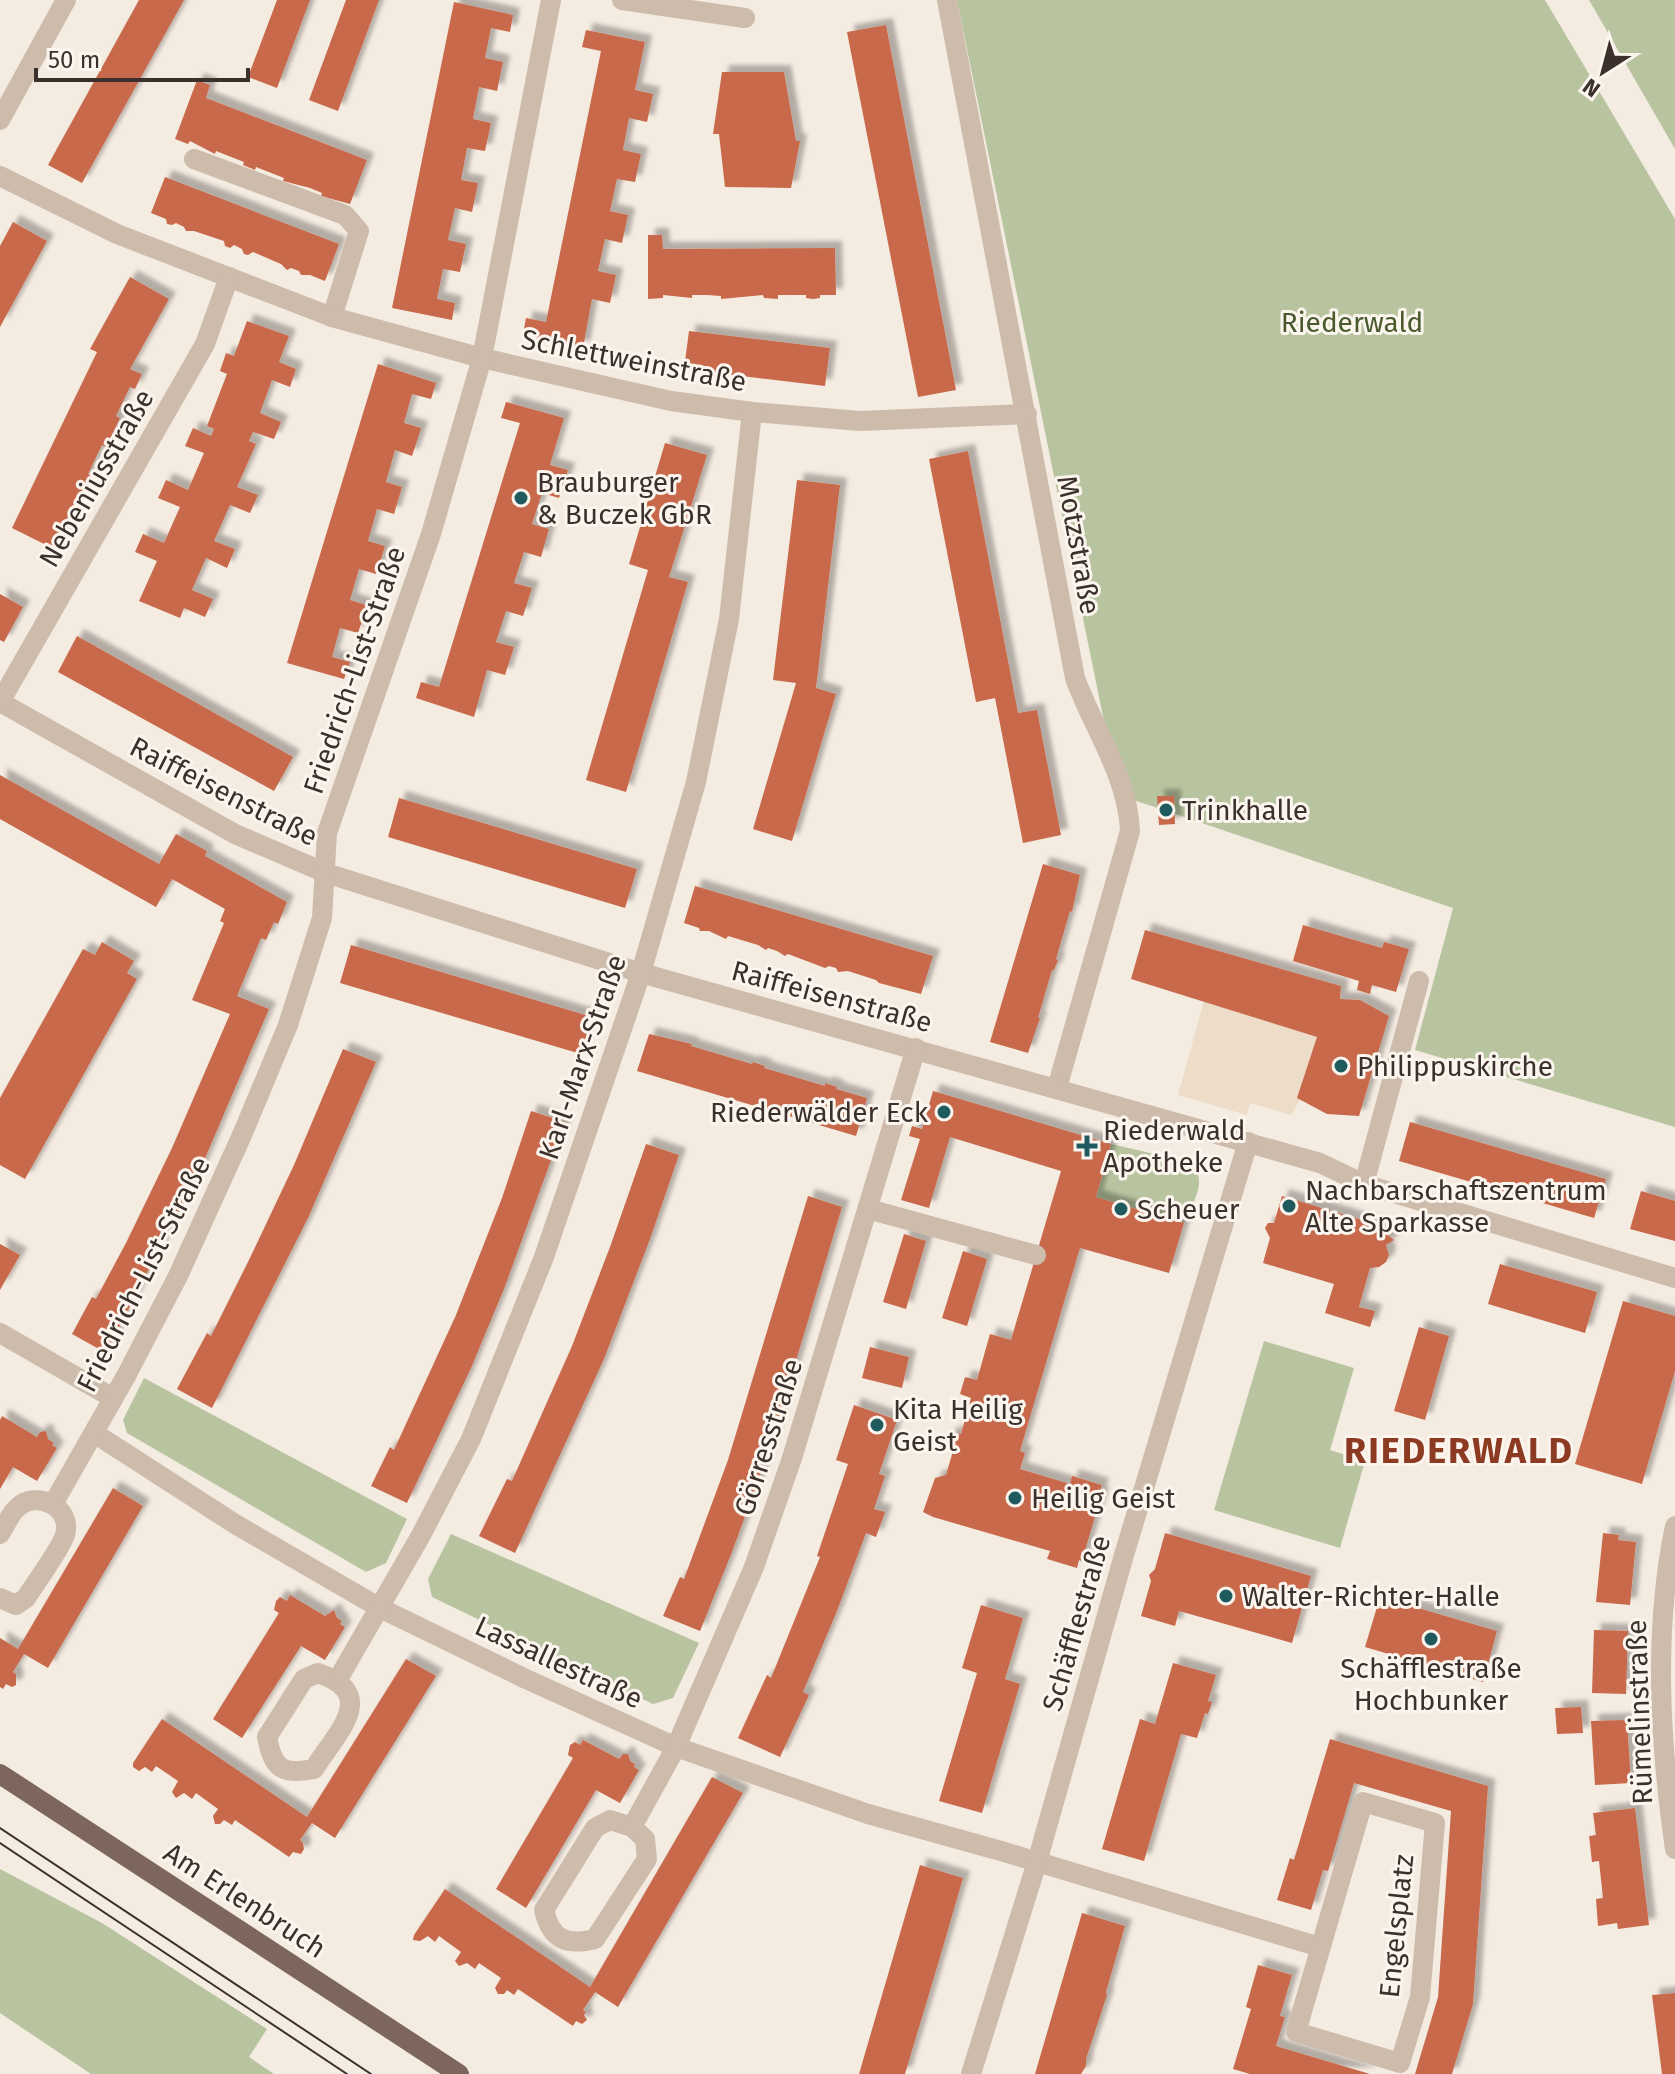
<svg xmlns="http://www.w3.org/2000/svg" width="1675" height="2074" viewBox="0 0 1675 2074" font-family="'Fira Sans',sans-serif">
  <style>
    .green { fill: #b8c4a0 }
    .plaza { fill: #ecdcc8 }
    .building { fill: #c8694b; filter: url(#shadow) }
    .lines { fill: none; stroke-linecap: round; stroke-linejoin: round }
    .minor { stroke: #cdbbac; stroke-width: 20 }
    .major { stroke: #7d675c; stroke-width: 20 }
    .tram { stroke: #3b302b; stroke-width: 2 }
    .poi-dot { fill: #1f5a5e; stroke: #fbf5ee; stroke-width: 3 }
    .labels { text-anchor: middle; stroke-width: 6; stroke-linejoin: round; paint-order: stroke }
    .park-label { font-size: 28px; fill: #4a5a2e; stroke: #fbf5ee }
    .street-label { font-size: 28px; fill: #3b302b; stroke: #fbf5ee }
    .poi-label { font-size: 28px; fill: #3b302b; stroke: #fbf5ee; text-anchor: start }
    .district-label { font-size: 36px; font-weight: bold; letter-spacing: 2px; fill: #8c3b22; stroke: #fbf5ee }
  </style>
  <defs>
    <filter id="shadow"><feDropShadow dx="7" dy="-7" stdDeviation="2" flood-color="#0004"/></filter>
  </defs>
  <rect width="100%" height="100%" fill="#f4ebe1"/>
  <g class="green">
    <polygon points="957,0 1545,0 1675,219 1675,1127 1415,1050 1453,908 1119,795"/>
    <polygon points="1589,0 1675,0 1675,149"/>
    <path d="M1111,1144L1189,1162C1210,1180 1193,1201 1184,1223L1096,1197Z"/>
    <polygon points="1264,1341 1354,1368 1330,1450 1365,1461 1340,1548 1214,1510"/>
    <polygon points="144,1378 407,1519 386,1563 366,1572 127,1433 123,1420"/>
    <polygon points="451,1534 699,1643 673,1698 653,1704 432,1597 428,1579"/>
    <polygon points="0,1869 102,1923 267,2029 249,2057 274,2074 91,2074 0,2013"/>
  </g>
  <polygon class="plaza" points="1204,1001 1317,1037 1300,1100 1291,1115 1250,1103 1247,1115 1178,1095"/>
  <g class="building">
    <polygon points="139,0 184,0 82,183 48,165"/>
    <polygon points="277,0 310,0 277,88 248,77"/>
    <polygon points="346,0 379,0 338,111 309,100"/>
    <polygon points="454,2 513,15 510,32 491,28 485,58 503,62 497,91 479,87 473,119 491,123 485,151 467,148 461,180 478,183 472,212 455,208 448,240 466,244 460,272 443,269 437,299 455,303 452,320 392,308"/>
    <polygon points="886,25 956,390 918,397 847,32"/>
    <polygon points="586,30 645,42 635,90 653,94 647,122 629,118 623,150 641,154 635,182 617,179 610,211 628,215 622,243 605,239 598,271 616,275 610,303 592,299 583,348 523,334 526,318 546,322 601,51 582,47"/>
    <polygon points="722,72 784,72 796,141 800,141 791,188 725,187 719,134 713,134"/>
    <polygon points="197,80 210,85 206,98 367,160 350,204 321,196 322,193 310,188 283,181 284,178 256,167 255,170 243,165 244,162 216,151 215,154 190,141 188,144 175,139"/>
    <polygon points="165,177 339,244 325,281 310,275 301,275 299,271 291,268 287,270 281,264 253,252 248,255 244,254 242,249 234,245 230,248 225,246 224,241 194,231 186,231 184,227 176,223 172,225 167,224 166,219 151,213"/>
    <polygon points="13,222 47,241 0,327 0,246"/>
    <polygon points="648,235 662,235 663,249 835,248 836,295 820,295 820,298 813,299 806,298 806,295 778,295 778,299 764,298 763,295 721,299 721,296 707,295 692,295 692,298 663,295 663,298 648,299"/>
    <polygon points="130,277 169,299 130,369 142,374 135,389 130,387 116,416 120,418 106,447 102,445 88,474 92,476 78,505 74,503 60,534 64,535 56,550 12,528 97,352 90,349"/>
    <polygon points="247,321 289,336 279,362 296,369 290,387 272,380 260,413 281,422 274,439 253,432 249,441 256,444 237,487 258,495 250,513 230,505 214,541 235,549 227,568 206,558 192,590 213,599 205,617 184,608 180,618 139,601 157,561 135,552 143,534 164,543 180,507 158,498 166,480 188,490 204,453 185,446 193,428 211,436 214,429 207,426 227,374 220,371 226,353 234,356"/>
    <polygon points="689,331 830,348 825,386 684,369"/>
    <polygon points="378,364 436,383 431,399 412,394 404,423 421,428 417,441 412,456 395,450 386,482 402,487 394,514 377,509 368,541 385,546 381,559 376,574 359,569 350,600 366,605 363,618 358,633 340,628 332,657 350,662 344,679 287,663"/>
    <polygon points="506,402 564,418 550,465 568,470 559,498 542,493 532,524 549,529 541,557 524,552 514,583 532,588 523,616 506,611 496,642 514,647 505,675 487,670 474,717 416,698 421,682 439,687 520,423 501,418"/>
    <polygon points="665,443 707,455 669,577 688,582 626,792 586,780 648,570 629,564"/>
    <polygon points="968,451 1018,713 1037,710 1061,835 1023,843 995,698 976,702 929,459"/>
    <polygon points="797,480 840,485 816,688 836,694 792,841 753,829 796,683 773,680"/>
    <polygon points="0,594 23,607 4,642 0,640"/>
    <polygon points="77,636 293,757 274,791 58,672"/>
    <polygon points="0,775 159,864 176,834 207,851 205,856 287,902 278,924 274,922 266,940 261,938 237,996 269,1009 203,1163 106,1353 72,1334 92,1297 96,1299 126,1243 172,1148 230,1014 192,1000 224,923 220,921 225,909 172,879 156,907 0,819"/>
    <polygon points="1157,796 1174,796 1175,824 1159,825"/>
    <polygon points="399,798 637,869 625,908 388,837"/>
    <polygon points="1043,864 1080,875 1072,912 1070,911 1056,959 1058,960 1054,970 1052,970 1038,1018 1040,1018 1028,1053 990,1042"/>
    <polygon points="695,886 933,956 921,994 879,983 876,980 848,971 838,972 836,968 829,966 825,968 788,954 785,956 777,951 768,948 766,950 758,945 728,936 726,939 709,931 700,931 699,928 684,923"/>
    <polygon points="1303,925 1382,948 1384,942 1409,949 1396,992 1372,985 1370,994 1357,990 1359,981 1293,961"/>
    <polygon points="1145,930 1341,986 1340,999 1360,1000 1389,1016 1359,1116 1327,1114 1297,1098 1317,1037 1131,979"/>
    <polygon points="102,942 134,961 127,973 137,979 25,1179 0,1165 0,1098 83,949 95,955"/>
    <polygon points="351,945 592,1017 581,1054 340,983"/>
    <polygon points="649,1034 692,1044 691,1046 752,1064 753,1062 765,1066 764,1068 825,1086 825,1083 837,1087 836,1089 867,1098 856,1136 637,1071"/>
    <polygon points="343,1049 376,1062 308,1218 212,1408 177,1389 207,1333 211,1336 249,1260 294,1165"/>
    <polygon points="933,1091 1111,1144 1096,1197 1184,1223 1169,1273 1080,1248 1020,1451 1025,1453 1020,1469 1070,1484 1072,1476 1102,1485 1099,1493 1102,1493 1082,1561 1079,1560 1077,1568 1047,1559 1050,1551 933,1517 923,1512 935,1478 946,1475 953,1451 946,1445 947,1438 953,1433 961,1434 971,1398 960,1394 965,1377 977,1380 990,1334 1011,1340 1061,1171 950,1137 929,1208 901,1200 920,1139 909,1136 912,1126 922,1129"/>
    <polygon points="531,1111 565,1122 504,1289 471,1368 407,1503 371,1486 390,1447 394,1450 456,1315 502,1198"/>
    <polygon points="1410,1122 1606,1179 1594,1218 1399,1161"/>
    <polygon points="646,1144 679,1155 650,1239 604,1359 515,1553 479,1536 507,1479 512,1481 572,1346 610,1247"/>
    <polygon points="1641,1191 1675,1201 1675,1241 1630,1229"/>
    <polygon points="808,1196 842,1207 769,1451 732,1552 700,1631 663,1616 680,1577 684,1579 728,1460"/>
    <polygon points="1282,1196 1382,1226 1381,1230 1394,1240 1386,1245 1389,1255 1386,1262 1379,1267 1370,1268 1359,1307 1375,1311 1370,1327 1325,1313 1334,1284 1263,1263 1270,1238 1265,1228 1268,1223 1274,1223"/>
    <polygon points="904,1234 926,1241 906,1309 883,1302"/>
    <polygon points="0,1244 20,1255 0,1290"/>
    <polygon points="963,1251 987,1259 967,1326 942,1318"/>
    <polygon points="1500,1264 1597,1292 1585,1333 1488,1304"/>
    <polygon points="1623,1301 1675,1316 1675,1371 1642,1484 1575,1464"/>
    <polygon points="1419,1327 1449,1336 1425,1420 1394,1411"/>
    <polygon points="870,1347 909,1357 902,1388 862,1378"/>
    <polygon points="854,1405 897,1420 879,1474 885,1476 874,1509 885,1512 876,1537 866,1533 837,1611 803,1692 809,1695 780,1757 738,1738 767,1675 771,1678 820,1557 817,1556 848,1464 836,1460"/>
    <polygon points="2,1416 37,1437 40,1432 46,1431 48,1439 54,1443 52,1445 57,1448 37,1481 13,1467 0,1489 0,1420"/>
    <polygon points="113,1488 143,1506 48,1668 24,1654 13,1672 16,1674 16,1685 12,1687 6,1684 3,1689 0,1687 0,1638 18,1649"/>
    <polygon points="1165,1533 1311,1576 1292,1643 1179,1611 1175,1626 1141,1616 1151,1581 1149,1575 1155,1569"/>
    <polygon points="1603,1533 1619,1535 1618,1540 1636,1542 1630,1605 1596,1602"/>
    <polygon points="290,1595 325,1616 334,1610 337,1618 342,1621 340,1624 345,1627 325,1660 301,1646 242,1738 213,1719 279,1613 274,1610 276,1601 280,1597 287,1601"/>
    <polygon points="1380,1597 1497,1631 1483,1682 1365,1647"/>
    <polygon points="981,1605 1023,1618 1005,1679 1020,1684 982,1813 939,1801 977,1673 962,1668"/>
    <polygon points="1594,1630 1628,1631 1626,1694 1592,1693"/>
    <polygon points="406,1659 436,1676 335,1838 312,1823 300,1840 303,1843 304,1849 301,1854 293,1852 289,1857 235,1820 232,1825 224,1820 220,1824 215,1824 213,1816 218,1809 196,1793 192,1799 184,1793 176,1798 172,1792 178,1781 156,1766 152,1772 145,1767 139,1771 133,1767 133,1763 162,1719 307,1817"/>
    <polygon points="1173,1663 1216,1675 1208,1701 1212,1702 1208,1714 1205,1713 1197,1738 1181,1734 1144,1861 1102,1849 1140,1719 1155,1724"/>
    <polygon points="1581,1707 1583,1733 1557,1734 1555,1708"/>
    <polygon points="1627,1720 1631,1783 1595,1785 1591,1721"/>
    <polygon points="1330,1739 1488,1786 1473,2004 1452,2074 1415,2074 1438,1997 1451,1811 1354,1783 1328,1871 1323,1870 1311,1910 1277,1900 1290,1858 1294,1860"/>
    <polygon points="583,1740 619,1759 623,1754 628,1754 630,1761 635,1764 634,1767 639,1770 620,1803 596,1790 526,1908 496,1889 573,1758 568,1755 570,1745 575,1742 580,1745"/>
    <polygon points="712,1777 743,1793 618,2007 595,1992 583,2010 586,2012 584,2015 587,2020 582,2024 576,2021 573,2026 518,1989 514,1995 507,1990 504,1994 498,1994 495,1988 501,1978 479,1963 475,1969 467,1963 459,1966 455,1961 461,1952 439,1936 435,1942 428,1936 420,1941 413,1940 414,1935 445,1889 590,1987"/>
    <polygon points="1635,1808 1649,1925 1618,1929 1617,1923 1598,1926 1596,1899 1603,1898 1599,1861 1592,1862 1589,1836 1596,1835 1593,1813"/>
    <polygon points="920,1865 963,1878 941,1954 905,2074 859,2074"/>
    <polygon points="1082,1913 1125,1926 1106,1992 1107,1995 1086,2059 1086,2066 1081,2074 1035,2074"/>
    <polygon points="1258,1965 1292,1975 1280,2016 1285,2017 1276,2046 1370,2074 1250,2074 1233,2069 1251,2009 1246,2007"/>
    <polygon points="1675,1993 1675,2074 1662,2074 1652,1995"/>
  </g>
  <g class="lines">
    <g class="minor">
      <polyline points="622,0 745,18"/>
      <path d="M947,0L1075,678C1093,728 1128,776 1130,831L1057,1088"/>
      <polyline points="0,120 66,0"/>
      <polyline points="194,159 345,215 359,231 332,317"/>
      <polyline points="0,176 117,234 332,317 482,358 671,401 752,412 860,421 1027,414"/>
      <polyline points="0,702 235,834 326,873 641,973 1320,1163 1364,1184 1675,1278"/>
      <polyline points="0,702 205,344 229,277"/>
      <polyline points="1364,1184 1419,981"/>
      <polyline points="868,1209 1036,1255"/>
      <polyline points="0,1333 113,1398"/>
      <polyline points="94,1433 235,1524 380,1608 526,1679 676,1747 868,1814 1001,1851 1320,1947"/>
      <polyline points="53,1504 126,1376 178,1276 242,1135 288,1025 322,918 327,833 431,534 482,358 551,0"/>
      <path d="M1675,1526C1653,1631 1660,1744 1675,1849"/>
      <path d="M0,1534C5,1526 10,1514 17,1508C36,1489 73,1507 65,1535C61,1548 35,1584 26,1598L16,1605L0,1598"/>
      <path d="M318,1673C380,1694 337,1732 314,1769C282,1775 273,1769 267,1737L304,1679Z"/>
      <polyline points="338,1679 420,1537 471,1439 544,1257 641,973 696,782 729,619 752,412"/>
      <polygon points="1363,1802 1435,1823 1420,1997 1400,2063 1296,2032"/>
      <path d="M610,1820L632,1827L645,1839L647,1859L595,1939C567,1946 551,1940 544,1910L595,1828Z"/>
      <polyline points="632,1827 676,1747 754,1567 792,1458 916,1048"/>
      <polyline points="971,2074 1037,1862 1124,1555 1248,1142"/>
    </g>
    <polyline class="major" points="0,1774 459,2074"/>
    <g class="tram">
      <polyline points="0,1828 371,2074"/>
      <polyline points="0,1843 347,2074"/>
    </g>
  </g>
  <g class="poi-dot">
    <circle cx="521" cy="498" r="8"/>
    <circle cx="1166" cy="810" r="8"/>
    <circle cx="1341" cy="1066" r="8"/>
    <circle cx="944" cy="1112" r="8"/>
    <path d="M1083 1134h8v8h8v8h-8v8h-8v-8h-8v-8h8z"/>
    <circle cx="1289" cy="1206" r="8"/>
    <circle cx="1121" cy="1209" r="8"/>
    <circle cx="877" cy="1425" r="8"/>
    <circle cx="1015" cy="1498" r="8"/>
    <circle cx="1226" cy="1596" r="8"/>
    <circle cx="1431" cy="1639" r="8"/>
  </g>
  <g class="labels">
    <g class="park-label">
      <text x="1352" y="332">Riederwald</text>
    </g>
    <g class="street-label">
      <text transform="translate(634 360) rotate(11)" y="10">Schlettweinstraße</text>
      <text transform="translate(96 478) rotate(-60)" y="10">Nebeniusstraße</text>
      <text transform="translate(1079 545) rotate(80)" y="10">Motzstraße</text>
      <text transform="translate(354 670) rotate(-71)" y="10">Friedrich-List-Straße</text>
      <text transform="translate(224 791) rotate(27)" y="10">Raiffeisenstraße</text>
      <text transform="translate(832 996) rotate(15)" y="10">Raiffeisenstraße</text>
      <text transform="translate(582 1057) rotate(-71)" y="10">Karl-Marx-Straße</text>
      <text transform="translate(143 1274) rotate(-63)" y="10">Friedrich-List-Straße</text>
      <text transform="translate(768 1437) rotate(-72)" y="10">Görresstraße</text>
      <text transform="translate(1076 1623) rotate(-74)" y="10">Schäfflestraße</text>
      <text transform="translate(559 1662) rotate(25)" y="10">Lassallestraße</text>
      <text transform="translate(1639 1712) rotate(-92)" y="10">Rümelinstraße</text>
      <text transform="translate(245 1900) rotate(33)" y="10">Am Erlenbruch</text>
      <text transform="translate(1396 1926) rotate(-84)" y="10">Engelsplatz</text>
    </g>
    <g class="poi-label">
      <text x="537" y="492">Brauburger<tspan x="537" dy="32">&amp; Buczek GbR</tspan></text>
      <text x="1182" y="820">Trinkhalle</text>
      <text x="1357" y="1076">Philippuskirche</text>
      <text x="928" y="1122" text-anchor="end">Riederwälder Eck</text>
      <text x="1103" y="1140">Riederwald<tspan x="1103" dy="32">Apotheke</tspan></text>
      <text x="1305" y="1200">Nachbarschaftszentrum<tspan x="1305" dy="32">Alte Sparkasse</tspan></text>
      <text x="1137" y="1219">Scheuer</text>
      <text x="893" y="1419">Kita Heilig<tspan x="893" dy="32">Geist</tspan></text>
      <text x="1031" y="1508">Heilig Geist</text>
      <text x="1242" y="1606">Walter-Richter-Halle</text>
      <text x="1431" y="1678" text-anchor="middle">Schäfflestraße<tspan x="1431" dy="32">Hochbunker</tspan></text>
    </g>
    <g class="district-label">
      <text x="1459" y="1463">RIEDERWALD</text>
    </g>
  </g>
  <g transform="translate(1603 72) rotate(216)" stroke="#fbf5ee" stroke-width="6" paint-order="stroke">
  <path d="M0-6L14 30L0 20L-14 30Z" fill="#3b302b"/>
  <text y="-12" font-size="22" font-weight="bold" text-anchor="middle" fill="#3b302b">N</text>
  </g>
  <path d="M36 68v12h212v-12" fill="none" stroke="#3b302b" stroke-width="4"/>
  <text x="48" y="68" font-size="24" fill="#3b302b" stroke="#fbf5ee" stroke-width="6" paint-order="stroke">50 m</text>
</svg>
